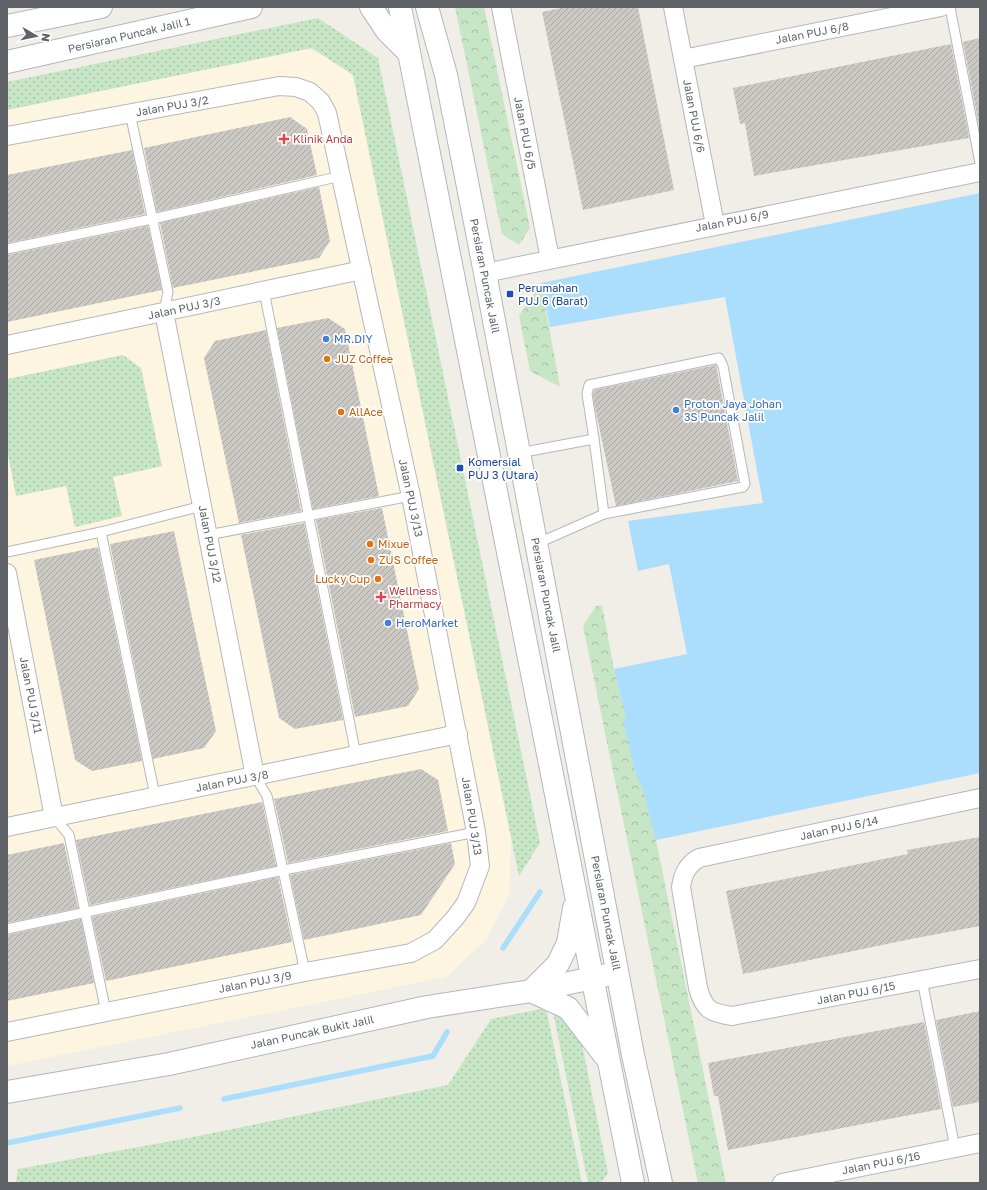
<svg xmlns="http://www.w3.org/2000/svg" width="987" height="1190" viewBox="0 0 987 1190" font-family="'Golos Text',sans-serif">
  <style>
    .commercial { fill: #fdf5df }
    .grass { fill: url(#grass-dots) }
    .forest { fill: url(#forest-crowns) }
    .water { fill: #abddfc }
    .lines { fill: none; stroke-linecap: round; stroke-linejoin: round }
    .stream { stroke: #abddfc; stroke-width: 5.5 }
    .building { fill: url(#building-hatch) }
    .lane-casing { stroke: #b4b8bb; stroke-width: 11 }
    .street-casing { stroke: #b4b8bb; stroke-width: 20 }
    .secondary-casing { stroke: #b3b7bb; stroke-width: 24 }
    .lane { stroke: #fff; stroke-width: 9 }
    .street { stroke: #fff; stroke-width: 18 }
    .secondary { stroke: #fff; stroke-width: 22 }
    .health-dot { fill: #e0444e; stroke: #fff; stroke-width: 1.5 }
    .transit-dot { fill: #1a4fb4; stroke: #fff; stroke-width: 1.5 }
    .shop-dot { fill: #3f7fe0; stroke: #fff; stroke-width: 1.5 }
    .food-dot { fill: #e8710a; stroke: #fff; stroke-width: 1.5 }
    .labels { text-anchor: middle; stroke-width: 3.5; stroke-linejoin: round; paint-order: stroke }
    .street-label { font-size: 11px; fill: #5f6367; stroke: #fff }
    .health-label { font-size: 11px; fill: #be3a42; stroke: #fff; text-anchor: start }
    .transit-label { font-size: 11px; fill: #164399; stroke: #fff; text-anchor: start }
    .shop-label { font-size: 11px; fill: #366cbe; stroke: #fff; text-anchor: start }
    .food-label { font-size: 11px; fill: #c56008; stroke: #fff; text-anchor: start }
  </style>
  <defs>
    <pattern id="grass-dots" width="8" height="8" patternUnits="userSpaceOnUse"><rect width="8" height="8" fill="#c7e6c5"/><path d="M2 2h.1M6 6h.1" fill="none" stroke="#a5bea4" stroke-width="1.8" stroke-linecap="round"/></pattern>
    <pattern id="forest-crowns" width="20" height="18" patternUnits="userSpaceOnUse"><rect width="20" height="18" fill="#c7e6c5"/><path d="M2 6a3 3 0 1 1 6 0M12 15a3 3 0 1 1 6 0" fill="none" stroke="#a5bea4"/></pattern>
    <pattern id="building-hatch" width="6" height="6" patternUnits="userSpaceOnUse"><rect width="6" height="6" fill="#ccc9c4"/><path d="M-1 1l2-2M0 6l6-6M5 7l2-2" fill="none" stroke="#a9a7a3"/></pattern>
  </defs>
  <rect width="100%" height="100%" fill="#f0eee7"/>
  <polygon class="commercial" points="300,47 338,61 360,85 511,822 510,894 486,940 446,977 7,1066 7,103"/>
  <g class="grass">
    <polygon points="318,18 378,58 540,843 519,876 353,75 312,48 7,110 7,82"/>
    <polygon points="123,355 141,368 162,466 113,477 122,516 75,527 66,486 16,496 7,449 7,379"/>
    <polygon points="546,1008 582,1183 16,1183 18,1169 188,1138 448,1085 491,1019"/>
    <polygon points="553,1012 579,1029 608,1173 601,1183 588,1183"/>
  </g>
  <g class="forest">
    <polygon points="455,7 484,7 530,228 519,245 502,234"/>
    <polygon points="541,283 560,387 530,371 519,316"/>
    <polygon points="602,605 614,669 656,840 726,1183 698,1183 583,626 596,606"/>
  </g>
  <polygon class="water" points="980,193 980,773 656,840 642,786 636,776 623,721 626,718 614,669 687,654 669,564 638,571 628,521 763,503 725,297 550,327 541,283"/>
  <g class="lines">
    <g class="stream">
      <polyline points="503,948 540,892"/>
      <polyline points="224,1099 433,1056 447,1032"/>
      <polyline points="7,1143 180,1108"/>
    </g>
  </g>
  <g class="building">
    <polygon points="566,7 638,7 674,190 583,210 542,12"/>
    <polygon points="980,38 980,131 963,42"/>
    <polygon points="951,44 969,138 754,176 745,123 740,124 733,88"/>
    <polygon points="290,117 307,129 317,175 157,212 144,148"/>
    <polygon points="132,150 145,214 7,243 7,175"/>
    <polygon points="319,187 330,241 319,258 173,288 160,223"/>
    <polygon points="148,226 162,290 7,322 7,255"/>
    <polygon points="328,318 345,329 379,496 313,509 277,328"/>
    <polygon points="266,330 301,511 239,523 204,358 215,341"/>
    <polygon points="716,365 738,481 616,506 594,403 593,394 594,390"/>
    <polygon points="382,508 419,689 408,706 355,717 316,520"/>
    <polygon points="304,523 343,720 295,729 279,718 241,535"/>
    <polygon points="174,531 216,731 204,748 153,759 110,544"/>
    <polygon points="98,547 142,761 92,771 75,760 34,560"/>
    <polygon points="421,769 438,780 448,831 288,863 274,799"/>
    <polygon points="262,802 276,866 90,905 76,840"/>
    <polygon points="980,837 980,926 911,939 743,974 726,891 908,854 907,850"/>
    <polygon points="64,843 78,908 7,923 7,855"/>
    <polygon points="451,843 455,864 421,915 304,940 290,875"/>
    <polygon points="278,877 292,942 106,981 92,917"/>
    <polygon points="81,919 94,983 7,1001 7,935"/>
    <polygon points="980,1011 980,1102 953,1107 936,1020"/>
    <polygon points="924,1022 941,1109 728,1150 718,1096 714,1096 708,1063"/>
  </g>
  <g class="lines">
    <g class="lane-casing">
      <g id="lane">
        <polyline points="950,7 980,163"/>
        <polyline points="130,113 168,292 164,312"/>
        <polyline points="7,249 152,219 341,176"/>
        <polyline points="264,291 356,755"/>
        <polyline points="519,453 594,439"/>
        <polyline points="101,532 155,796"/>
        <polyline points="208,535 411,496"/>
        <polyline points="536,544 604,514 743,487 745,484 723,366 719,358 589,385 587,394 594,439 604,514"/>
        <polyline points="7,552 101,532 202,506"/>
        <polyline points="255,776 267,796 305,972"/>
        <polyline points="54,817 69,835 106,1012"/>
        <polyline points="7,929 284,870 476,832"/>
        <polyline points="922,980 955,1148"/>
      </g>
    </g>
    <g class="street-casing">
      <g id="street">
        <polyline points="501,7 550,259"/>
        <polyline points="673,7 715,225"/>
        <polyline points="683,59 941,7"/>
        <polyline points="7,136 279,86 296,87 310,92 321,102 327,113 411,496 476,832 480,866 466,903 455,918 435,940 411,953 305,972 7,1032"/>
        <polyline points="485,273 980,172"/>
        <polyline points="164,312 255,776"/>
        <polyline points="7,345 362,270"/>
        <polyline points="7,573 54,817"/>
        <path d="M980,798L699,858C687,865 683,874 681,887L698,988C704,1010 711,1013 732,1016L980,969"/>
        <polyline points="7,827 458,734"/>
        <polyline points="782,1183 980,1143"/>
      </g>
    </g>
    <g class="secondary-casing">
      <g id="secondary">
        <polyline points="371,7 387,31 409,53"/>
        <polyline points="400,7 633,1183"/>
        <polyline points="427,7 446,75 485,273 633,1055 661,1183"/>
        <polyline points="7,26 101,7"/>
        <polyline points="7,62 251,7"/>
        <polyline points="531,991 558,964 568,943 574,908"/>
        <polyline points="531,991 568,1008 605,1056"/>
        <polyline points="7,1092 169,1064 427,1007 531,991 607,975"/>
      </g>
    </g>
    <use href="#lane" class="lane"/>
    <use href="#street" class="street"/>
    <use href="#secondary" class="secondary"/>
  </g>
  <g class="health-dot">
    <path d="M282 133h4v4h4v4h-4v4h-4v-4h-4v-4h4z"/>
    <path d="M379 591h4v4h4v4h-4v4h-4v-4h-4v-4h4z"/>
  </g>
  <g class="transit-dot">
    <rect x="506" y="290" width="8" height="8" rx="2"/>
    <rect x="456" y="464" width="8" height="8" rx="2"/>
  </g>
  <g class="shop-dot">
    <circle cx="326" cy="339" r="4"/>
    <circle cx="676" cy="410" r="4"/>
    <circle cx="388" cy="623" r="4"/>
  </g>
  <g class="food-dot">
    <circle cx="327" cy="359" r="4"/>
    <circle cx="341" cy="412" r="4"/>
    <circle cx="370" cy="544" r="4"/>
    <circle cx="371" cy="560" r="4"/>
    <circle cx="378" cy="579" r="4"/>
  </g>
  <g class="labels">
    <g class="street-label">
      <text transform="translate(812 33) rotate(-11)" y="4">Jalan PUJ 6/8</text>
      <text transform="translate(129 35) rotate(-13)" y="4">Persiaran Puncak Jalil 1</text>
      <text transform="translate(172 106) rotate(-10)" y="4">Jalan PUJ 3/2</text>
      <text transform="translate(694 116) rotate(79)" y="4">Jalan PUJ 6/6</text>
      <text transform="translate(525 133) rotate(79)" y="4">Jalan PUJ 6/5</text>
      <text transform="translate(732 221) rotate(-11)" y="4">Jalan PUJ 6/9</text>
      <text transform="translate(485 276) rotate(79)" y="4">Persiaran Puncak Jalil</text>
      <text transform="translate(184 308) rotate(-12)" y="4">Jalan PUJ 3/3</text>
      <text transform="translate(411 498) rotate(78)" y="4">Jalan PUJ 3/13</text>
      <text transform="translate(210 544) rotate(79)" y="4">Jalan PUJ 3/12</text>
      <text transform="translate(546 595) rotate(79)" y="4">Persiaran Puncak Jalil</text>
      <text transform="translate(31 695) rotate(79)" y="4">Jalan PUJ 3/11</text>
      <text transform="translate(232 781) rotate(-11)" y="4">Jalan PUJ 3/8</text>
      <text transform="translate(472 816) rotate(81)" y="4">Jalan PUJ 3/13</text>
      <text transform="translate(839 828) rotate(-12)" y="4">Jalan PUJ 6/14</text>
      <text transform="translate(606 913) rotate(79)" y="4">Persiaran Puncak Jalil</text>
      <text transform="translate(255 982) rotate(-11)" y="4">Jalan PUJ 3/9</text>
      <text transform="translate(856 993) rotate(-11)" y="4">Jalan PUJ 6/15</text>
      <text transform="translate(312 1032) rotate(-12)" y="4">Jalan Puncak Bukit Jalil</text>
      <text transform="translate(881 1163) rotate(-11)" y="4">Jalan PUJ 6/16</text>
    </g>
    <g class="health-label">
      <text x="293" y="143">Klinik Anda</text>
      <text x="389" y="595">Wellness<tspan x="389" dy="13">Pharmacy</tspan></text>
    </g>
    <g class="transit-label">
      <text x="518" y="292">Perumahan<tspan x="518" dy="13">PUJ 6 (Barat)</tspan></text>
      <text x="468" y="466">Komersial<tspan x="468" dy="13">PUJ 3 (Utara)</tspan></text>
    </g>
    <g class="shop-label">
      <text x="334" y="343">MR.DIY</text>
      <text x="684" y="408">Proton Jaya Johan<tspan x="684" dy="13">3S Puncak Jalil</tspan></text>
      <text x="396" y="627">HeroMarket</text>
    </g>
    <g class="food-label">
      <text x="335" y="363">JUZ Coffee</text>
      <text x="349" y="416">AllAce</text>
      <text x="378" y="548">Mixue</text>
      <text x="379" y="564">ZUS Coffee</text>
      <text x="370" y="583" text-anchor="end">Lucky Cup</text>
    </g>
  </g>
  <rect width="987" height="1190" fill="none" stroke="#5f6367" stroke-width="16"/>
  <g transform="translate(36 36) rotate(99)" stroke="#ffffff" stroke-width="3" paint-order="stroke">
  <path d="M0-3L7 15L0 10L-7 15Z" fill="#5f6367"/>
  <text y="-6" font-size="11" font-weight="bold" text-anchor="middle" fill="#5f6367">N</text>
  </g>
</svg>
